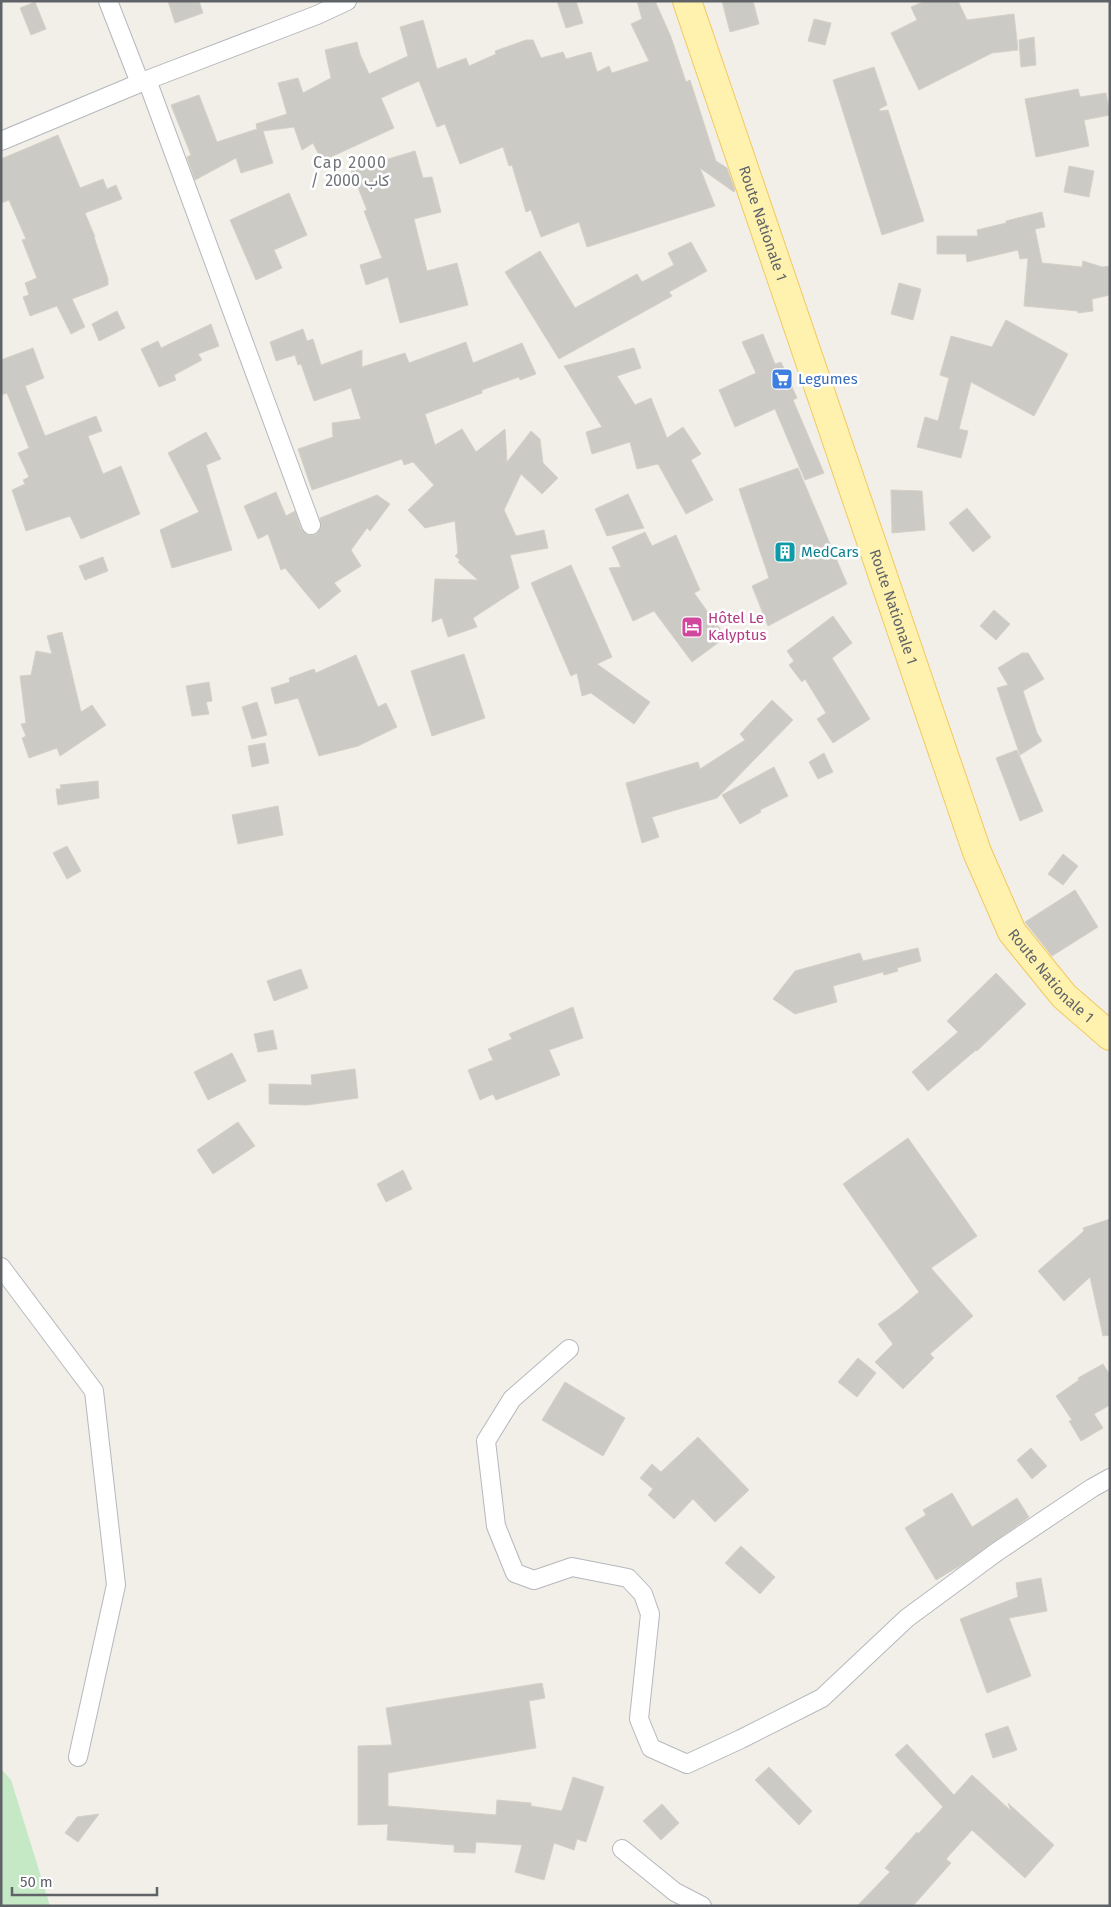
<svg xmlns="http://www.w3.org/2000/svg" width="1111" height="1907" viewBox="0 0 1111 1907" font-family="'Fira Sans',Vazirmatn,sans-serif">
  <style>
    .green { fill: #c5e8c5 }
    .building { fill: #cccac5; stroke: #d6d1c6 }
    .lines { fill: none; stroke-linecap: round; stroke-linejoin: round }
    .minor-casing { stroke: #b5b8bc; stroke-width: 20 }
    .primary-casing { stroke: #f2c960; stroke-width: 30 }
    .minor { stroke: #fff; stroke-width: 18 }
    .primary { stroke: #fff2af; stroke-width: 28 }
    .labels { text-anchor: middle; stroke-width: 5; stroke-linejoin: round; paint-order: stroke }
    .street-label { font-size: 15px; fill: #5f6368; stroke: #fff }
    .shop-label { font-size: 15px; fill: #366cbe; stroke: #fff; text-anchor: start }
    .culture-label { font-size: 15px; fill: #0d838f; stroke: #fff; text-anchor: start }
    .hotel-label { font-size: 15px; fill: #b23c85; stroke: #fff; text-anchor: start }
    .neighbourhood-label { font-size: 16px; letter-spacing: 1px; fill: #70757a; stroke: #fff }
  </style>
  <rect width="100%" height="100%" fill="#f1efe8"/>
  <polygon class="green" points="1,1769 11,1780 50,1906 1,1906"/>
  <g class="building">
    <polygon points="168,1 199,1 203,13 175,23"/>
    <polygon points="557,1 576,1 583,23 566,28"/>
    <polygon points="637,1 655,1 671,37 686,82 690,80 716,161 727,168 735,190 734,192 700,168 715,206 587,247 579,222 541,237 531,210 526,212 512,165 509,166 503,147 460,164 445,124 437,127 419,81 381,98 394,128 322,161 313,143 302,150 294,127 263,131 273,163 241,173 236,158 195,180 187,157 191,155 171,105 199,95 217,142 257,129 256,124 287,114 278,83 298,78 303,93 331,78 325,50 357,42 360,54 369,74 408,56 400,27 423,20 437,69 466,58 469,66 496,54 495,51 526,40 533,40 541,58 563,52 566,59 591,52 597,72 609,66 612,73 649,61 631,24 642,19"/>
    <polygon points="722,1 753,1 759,24 730,32"/>
    <polygon points="925,1 958,1 967,20 1014,14 1018,50 992,53 919,90 891,33 917,20 911,7"/>
    <polygon points="35,2 46,29 31,35 20,8"/>
    <polygon points="814,19 831,23 825,45 808,41"/>
    <polygon points="1034,37 1036,65 1021,67 1019,40"/>
    <polygon points="874,67 887,105 879,109 880,111 888,110 924,221 882,235 833,80"/>
    <polygon points="1078,89 1080,97 1106,93 1110,115 1084,120 1089,146 1036,157 1025,99"/>
    <polygon points="58,135 80,188 103,179 107,189 116,185 122,199 85,213 95,237 94,237 108,279 108,285 72,299 85,327 71,334 57,306 30,316 23,297 29,295 25,283 37,278 22,240 26,239 9,200 1,203 1,159"/>
    <polygon points="415,151 423,178 432,177 441,212 414,219 427,271 457,263 468,305 400,323 388,277 366,285 360,265 382,258 364,211 367,210 351,170"/>
    <polygon points="1069,166 1094,171 1089,197 1064,192"/>
    <polygon points="289,193 307,235 274,250 282,268 256,280 230,220"/>
    <polygon points="1042,212 1045,227 1035,229 1042,263 1082,267 1083,261 1102,267 1110,266 1110,295 1092,299 1093,311 1078,313 1078,311 1024,306 1028,258 1020,259 1018,250 967,262 966,254 937,254 937,236 978,236 977,230 1006,223 1006,221"/>
    <polygon points="691,242 707,271 669,292 672,296 559,359 505,272 540,251 575,308 637,274 642,282 674,265 668,253"/>
    <polygon points="899,283 921,289 913,320 891,314"/>
    <polygon points="117,311 125,328 99,341 92,324"/>
    <polygon points="1006,320 1068,354 1034,416 971,382 959,429 968,431 961,458 917,447 925,417 938,421 949,378 940,375 951,336 992,347"/>
    <polygon points="211,324 219,346 198,354 202,360 174,375 176,380 159,387 141,349 158,341 161,348"/>
    <polygon points="303,329 307,341 313,339 321,365 362,350 362,367 405,353 409,363 466,342 473,363 522,343 536,374 520,380 519,377 482,390 482,393 425,414 435,445 462,429 476,452 505,429 507,462 531,431 540,439 543,463 558,478 542,494 521,474 504,510 516,536 544,530 548,548 510,555 519,588 473,618 477,627 448,637 442,618 432,622 435,579 478,580 458,562 460,560 455,556 458,553 455,521 425,528 408,510 434,485 413,462 404,465 402,459 312,490 298,449 333,437 332,423 361,419 351,388 314,401 301,364 298,365 295,355 276,361 270,342"/>
    <polygon points="763,334 775,364 781,362 797,398 793,400 824,473 805,480 775,409 735,427 719,390 756,373 742,342"/>
    <polygon points="33,348 44,378 25,386 45,436 96,416 102,431 88,436 103,474 121,466 140,514 81,539 70,516 26,531 12,490 25,484 23,480 29,477 18,453 29,448 7,393 1,395 1,360"/>
    <polygon points="634,348 641,368 617,376 635,405 651,398 667,438 683,427 701,454 691,460 713,500 686,514 658,464 637,469 630,442 592,454 586,432 602,427 564,366"/>
    <polygon points="206,432 221,459 206,465 232,550 172,568 160,530 199,512 168,453"/>
    <polygon points="798,468 847,584 768,626 752,586 769,578 739,489"/>
    <polygon points="891,490 922,491 925,530 892,533"/>
    <polygon points="276,492 286,516 295,511 301,529 305,533 310,535 315,535 319,531 321,526 320,518 377,495 390,504 370,531 367,528 351,550 361,566 334,583 341,591 319,609 285,568 281,570 268,534 258,539 244,506"/>
    <polygon points="628,494 644,528 607,536 595,509"/>
    <polygon points="967,508 991,537 973,552 949,523"/>
    <polygon points="645,532 652,546 676,535 700,590 694,593 726,637 692,662 654,611 633,621 609,568 621,567 612,547"/>
    <polygon points="103,557 108,571 85,580 79,566"/>
    <polygon points="571,565 612,657 597,664 650,702 634,724 591,693 582,696 577,673 571,676 531,583"/>
    <polygon points="994,610 1010,624 996,640 980,626"/>
    <polygon points="833,616 852,643 832,658 870,719 833,743 817,719 826,713 805,679 802,682 789,665 794,661 787,651"/>
    <polygon points="62,632 81,712 92,705 106,725 60,756 57,748 29,758 22,738 26,736 21,724 26,723 20,676 31,675 36,651 52,654 47,636"/>
    <polygon points="1022,653 1028,653 1044,679 1023,691 1037,733 1042,741 1020,755 997,688 1008,685 998,668"/>
    <polygon points="464,654 485,718 432,736 411,671"/>
    <polygon points="356,655 378,707 386,703 397,727 358,746 319,756 298,698 275,704 271,688 290,682 289,678 314,669 316,673"/>
    <polygon points="209,682 212,701 206,702 209,714 192,716 186,686"/>
    <polygon points="772,700 793,720 717,798 652,817 659,837 642,843 626,783 698,762 700,769 745,740 740,734"/>
    <polygon points="257,702 267,735 252,739 242,707"/>
    <polygon points="265,743 269,763 252,767 248,746"/>
    <polygon points="1017,750 1043,811 1020,821 996,758"/>
    <polygon points="824,753 833,772 818,779 809,762"/>
    <polygon points="774,767 788,796 760,810 761,812 740,824 722,795"/>
    <polygon points="98,781 99,798 58,805 56,789 61,789 60,785"/>
    <polygon points="278,806 283,835 238,844 232,815"/>
    <polygon points="67,846 81,871 67,879 53,853"/>
    <polygon points="1063,854 1078,866 1063,885 1048,874"/>
    <polygon points="1075,890 1098,927 1052,956 1025,922"/>
    <polygon points="918,948 921,961 897,968 898,971 884,975 883,972 833,986 837,1002 795,1014 773,999 795,971 860,953 863,961"/>
    <polygon points="301,969 308,988 274,1001 267,981"/>
    <polygon points="996,973 1026,1004 977,1051 976,1050 928,1091 912,1072 958,1032 947,1021"/>
    <polygon points="573,1007 583,1038 549,1050 560,1075 496,1100 493,1094 480,1100 468,1070 493,1060 488,1049 512,1039 509,1034"/>
    <polygon points="273,1030 277,1049 258,1052 254,1034"/>
    <polygon points="232,1053 246,1081 208,1100 194,1072"/>
    <polygon points="355,1069 358,1098 307,1105 269,1104 269,1084 312,1085 311,1075"/>
    <polygon points="238,1122 255,1146 213,1174 197,1150"/>
    <polygon points="908,1138 977,1236 931,1268 973,1316 930,1354 934,1358 903,1389 875,1362 893,1344 878,1324 899,1309 919,1292 843,1184"/>
    <polygon points="403,1170 412,1189 386,1202 377,1184"/>
    <polygon points="1110,1219 1110,1335 1103,1336 1090,1277 1064,1301 1038,1271 1084,1231 1083,1228"/>
    <polygon points="858,1358 876,1373 857,1397 838,1382"/>
    <polygon points="1103,1364 1110,1375 1110,1405 1094,1414 1103,1428 1081,1441 1069,1421 1072,1420 1056,1396 1079,1380 1078,1378"/>
    <polygon points="565,1382 625,1418 603,1456 542,1420"/>
    <polygon points="698,1437 749,1490 715,1522 693,1499 674,1519 648,1495 653,1489 640,1478 652,1464 661,1472"/>
    <polygon points="1031,1448 1047,1466 1032,1479 1017,1460"/>
    <polygon points="952,1493 972,1527 1017,1498 1029,1517 963,1564 936,1580 905,1528 926,1515 923,1510"/>
    <polygon points="741,1546 775,1577 760,1594 725,1563"/>
    <polygon points="1041,1578 1047,1611 1009,1618 1031,1676 987,1693 960,1619 1018,1597 1016,1583"/>
    <polygon points="542,1683 545,1698 529,1701 536,1748 388,1773 388,1806 496,1815 497,1800 531,1803 531,1806 562,1811 573,1777 604,1787 586,1842 577,1839 574,1850 554,1843 544,1880 515,1872 522,1845 476,1842 475,1853 454,1852 454,1845 387,1840 388,1824 358,1825 358,1746 392,1745 386,1708"/>
    <polygon points="1008,1726 1017,1750 993,1758 985,1734"/>
    <polygon points="907,1744 954,1795 972,1775 1011,1811 1008,1803 1054,1845 1025,1878 972,1830 946,1859 951,1863 913,1906 857,1906 890,1872 885,1868 917,1832 918,1834 943,1807 895,1755"/>
    <polygon points="769,1767 812,1811 799,1825 755,1780"/>
    <polygon points="662,1804 679,1823 661,1840 643,1821"/>
    <polygon points="99,1814 78,1842 65,1833 77,1817"/>
  </g>
  <g class="lines">
    <g class="minor-casing">
      <g id="minor">
        <polyline points="108,1 140,83"/>
        <polyline points="147,80 311,525"/>
        <polyline points="1,141 147,80 317,15 347,1"/>
        <polyline points="1,1267 94,1391 116,1585 78,1757"/>
        <polyline points="569,1349 512,1399 486,1441 496,1526 515,1573 534,1580 572,1567 628,1578 643,1594 650,1614 639,1719 651,1748 687,1764 741,1739 822,1698 907,1618 998,1551 1092,1488 1110,1478"/>
        <polyline points="622,1849 675,1892 702,1906"/>
      </g>
    </g>
    <g class="primary-casing">
      <g id="primary">
        <path id="s1" d="M687,1L977,852L1012,932L1064,996L1110,1036"/>
      </g>
    </g>
    <use href="#minor" class="minor"/>
    <use href="#primary" class="primary"/>
  </g>
  <defs>
    <g id="supermarket-square" transform="scale(1.125)"><rect x="-9" y="-9" width="18" height="18" rx="4" fill="#3f7fe0" stroke="#fff"/><path d="M-6-5.5h2.5l.6 2H6L4.5 2H-2.5L-4.4-4H-6ZM-1.5 3.2a1.3 1.3 0 1 0 .1 0ZM3 3.2a1.3 1.3 0 1 0 .1 0Z" fill="#fff"/></g>
    <g id="building-square" transform="scale(1.125)"><rect x="-9" y="-9" width="18" height="18" rx="4" fill="#0f9aa8" stroke="#fff"/><path d="M-4-6H4V6H1V3H-1V6H-4ZM-2.5-4.3h1.7v1.8h-1.7ZM.8-4.3h1.7v1.8H.8ZM-2.5-1h1.7V.8h-1.7ZM.8-1h1.7V.8H.8Z" fill="#fff"/></g>
    <g id="hotel-square" transform="scale(1.125)"><rect x="-9" y="-9" width="18" height="18" rx="4" fill="#d1479c" stroke="#fff"/><path d="M-6-4.5h1.5V1H6V5H4.5V3h-9V5H-6ZM-4 0a1.8 1.8 0 1 1 3.6 0ZM.5 0V-2.5h3Q6-2.5 6 0Z" fill="#fff"/></g>
  </defs>
  <g fill-rule="evenodd">
    <use href="#supermarket-square" x="782" y="379"/>
    <use href="#building-square" x="785" y="552"/>
    <use href="#hotel-square" x="692" y="627"/>
  </g>
  <g class="labels">
    <g class="street-label">
      <text dy="5" stroke="none"><textPath href="#s1" startOffset="235">Route Nationale 1</textPath></text>
      <text dy="5" stroke="none"><textPath href="#s1" startOffset="640">Route Nationale 1</textPath></text>
      <text dy="5" stroke="none"><textPath href="#s1" startOffset="1045">Route Nationale 1</textPath></text>
    </g>
    <g class="shop-label">
      <text x="798" y="384">Legumes</text>
    </g>
    <g class="culture-label">
      <text x="801" y="557">MedCars</text>
    </g>
    <g class="hotel-label">
      <text x="708" y="623">Hôtel Le<tspan x="708" dy="17">Kalyptus</tspan></text>
    </g>
    <g class="neighbourhood-label">
      <text x="350" y="168">Cap 2000<tspan x="350" dy="18">/ كاب 2000</tspan></text>
    </g>
  </g>
  <rect width="1111" height="1907" fill="none" stroke="#5f6368" stroke-width="5"/>
  <path d="M12 1887v8h145v-8" fill="none" stroke="#5f6368" stroke-width="2.5"/>
  <text x="20" y="1887" font-size="15" fill="#5f6368" stroke="#ffffff" stroke-width="4" paint-order="stroke">50 m</text>
</svg>
